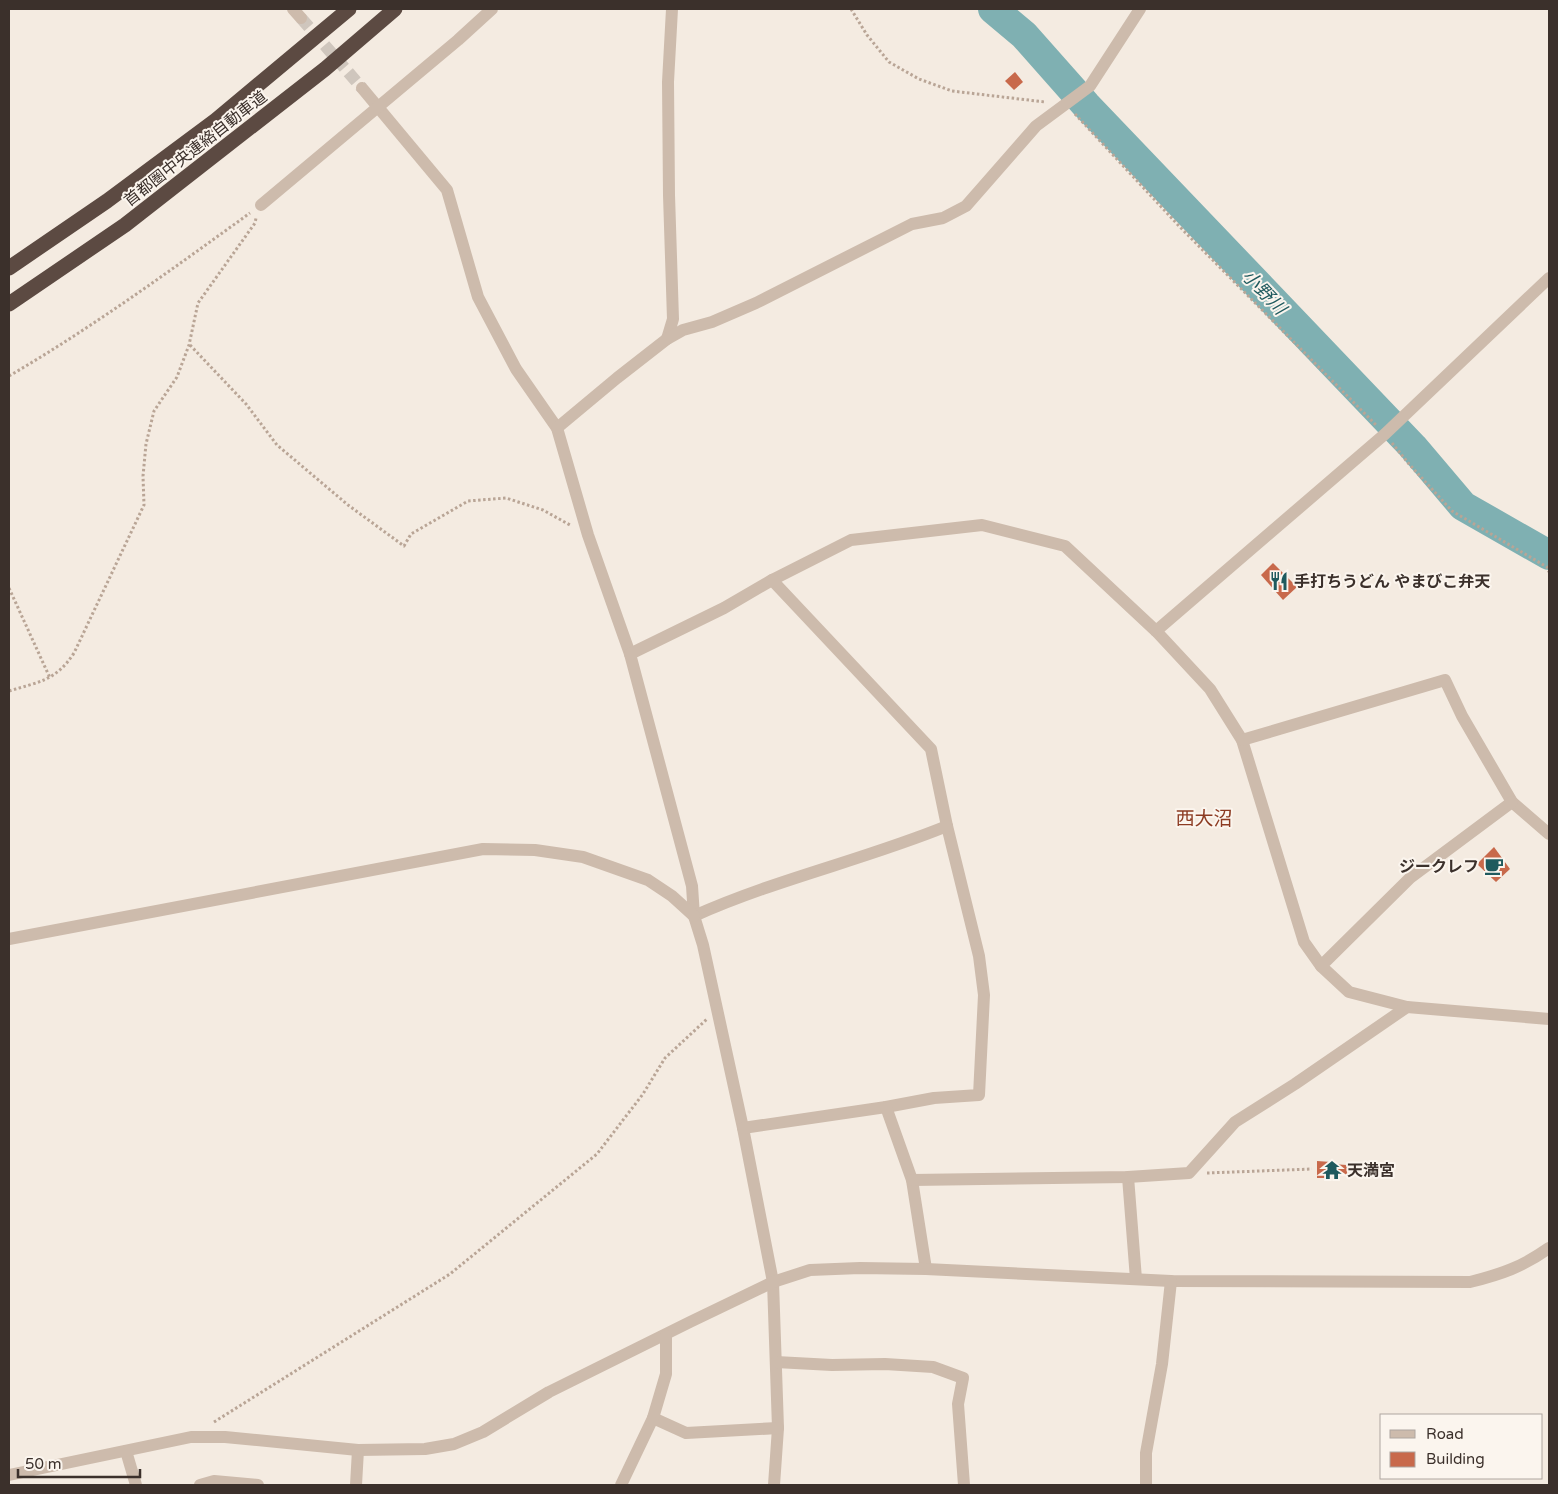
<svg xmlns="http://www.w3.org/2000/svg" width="1558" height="1494" viewBox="0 0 1558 1494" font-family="'Varela Round','Noto Sans JP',sans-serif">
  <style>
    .water { fill: #7fb0b2 }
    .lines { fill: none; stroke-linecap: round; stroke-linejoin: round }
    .river { stroke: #7fb0b2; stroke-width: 30 }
    .building { fill: #c8694b }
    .minor-tunnel { stroke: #cfc6bd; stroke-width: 12; stroke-dasharray: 12 6; stroke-linecap: butt }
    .path { stroke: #b9a596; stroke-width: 3; stroke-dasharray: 2.5 2.5; stroke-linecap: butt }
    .minor { stroke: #cdbbac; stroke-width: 12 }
    .highway { stroke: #5c4a42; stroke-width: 15 }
    .labels { text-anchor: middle; stroke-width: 4; stroke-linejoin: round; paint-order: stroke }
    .street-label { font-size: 16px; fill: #3b302b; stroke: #fbf5ee }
    .poi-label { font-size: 16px; font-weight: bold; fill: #3b302b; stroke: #fbf5ee; text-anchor: start }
    .water-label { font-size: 18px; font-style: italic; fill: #1f5a5e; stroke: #fbf5ee }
    .quarter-label { font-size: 19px; fill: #8c3b22; stroke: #fbf5ee }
  </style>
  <rect width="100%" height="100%" fill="#f4ebe1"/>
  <polygon class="water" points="985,9 1002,9 1027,31 1020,39"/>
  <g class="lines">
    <polyline class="river" points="993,9 1024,35 1086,105 1413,447 1463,506 1549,555"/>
  </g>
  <g class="building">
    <polygon points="1015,72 1023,82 1014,90 1005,81"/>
    <polygon points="1273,563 1297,587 1283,600 1261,575"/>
    <polygon points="1494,847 1510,869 1496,882 1477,864"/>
    <polygon points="1317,1161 1331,1162 1331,1164 1347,1165 1347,1175 1331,1175 1331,1178 1317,1178"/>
  </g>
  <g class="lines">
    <polyline class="minor-tunnel" points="301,18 362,88"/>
    <g class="path">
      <polyline points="851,9 867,35 889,62 919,79 952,91 1045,102"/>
      <polyline points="1075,114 1179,226 1377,426"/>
      <polyline points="190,345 246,404 277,445 348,505 404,546 411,534 468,501 506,498 543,510 570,525"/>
      <path d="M9,376C93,327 171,270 250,213"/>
      <polyline points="1392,443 1409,464 1452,511 1547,567 1549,572"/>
      <polyline points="9,588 50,678"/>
      <path d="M9,691C38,682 56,681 74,653L144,505L143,476L146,444L154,411L177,377L189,345L198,303L255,223L256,218"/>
      <polyline points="1207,1173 1312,1169"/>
      <polyline points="214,1422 450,1274 597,1154 643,1094 665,1058 707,1019"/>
    </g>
    <g class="minor">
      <polyline points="293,9 301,18"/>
      <polyline points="362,88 447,190 478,297 516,369 557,428 588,535 630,654 692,886 694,916 703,945 743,1128 773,1282 778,1428 774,1485"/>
      <polyline points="261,205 458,40 492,9"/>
      <polyline points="667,339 673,319 669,195 668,82 672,9"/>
      <polyline points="557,428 617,378 667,339 683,330 712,322 756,303 912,224 943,218 966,206 1036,126 1090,86 1140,9"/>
      <polyline points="772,580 851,540 982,525 1065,546 1156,631 1210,689 1242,740 1304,942 1321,966"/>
      <polyline points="1156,631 1385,434 1549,278"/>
      <polyline points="630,654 724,608 772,580 931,749 947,826 979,956 984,995 979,1095 934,1098 886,1107 743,1128"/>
      <polyline points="1242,740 1445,680 1462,716 1512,802 1549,834"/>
      <polyline points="1512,802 1410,878 1321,966 1349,992 1407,1007 1549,1019"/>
      <path d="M694,916C776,879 864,860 947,826"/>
      <polyline points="9,939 483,849 535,850 583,857 648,880 672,896 694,916"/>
      <polyline points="886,1107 912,1180 926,1269"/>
      <polyline points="1128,1177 1136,1279"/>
      <polyline points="912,1180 1128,1177 1189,1173 1235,1122 1295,1084 1407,1007"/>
      <polyline points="776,1362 832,1365 885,1364 933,1367 963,1378 958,1404 964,1485"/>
      <polyline points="653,1418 686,1433 778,1428"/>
      <polyline points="126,1451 136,1485"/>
      <path d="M9,1475L191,1437H225L358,1450L425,1449L454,1444L483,1432L549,1392L690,1322L773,1282L810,1270L860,1268L926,1269L1171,1281L1470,1282C1502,1274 1522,1267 1549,1248"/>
      <polyline points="200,1485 214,1481 258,1485"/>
      <polyline points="356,1485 358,1450"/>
      <polyline points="621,1485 653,1418 666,1374 666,1336"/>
      <polyline points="1146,1485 1146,1453 1162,1364 1171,1281"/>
    </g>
    <g class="highway">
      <polyline points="9,268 107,201 216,120 349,9"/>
      <polyline points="9,304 125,225 325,69 395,9"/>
    </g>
  </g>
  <defs>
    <g id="restaurant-bare" transform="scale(1.5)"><path d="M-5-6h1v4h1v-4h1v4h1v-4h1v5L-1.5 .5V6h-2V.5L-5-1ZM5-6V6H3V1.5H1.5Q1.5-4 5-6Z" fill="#1f5a5e" stroke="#fbf5ee" stroke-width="2.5" paint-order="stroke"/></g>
    <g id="cafe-bare" transform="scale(1.5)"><path d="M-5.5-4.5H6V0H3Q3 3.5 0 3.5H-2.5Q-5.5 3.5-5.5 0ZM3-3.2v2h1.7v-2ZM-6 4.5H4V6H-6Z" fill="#1f5a5e" stroke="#fbf5ee" stroke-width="2.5" paint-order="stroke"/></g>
    <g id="temple-bare" transform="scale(1.5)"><path d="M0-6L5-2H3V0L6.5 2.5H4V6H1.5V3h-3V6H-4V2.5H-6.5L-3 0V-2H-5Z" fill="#1f5a5e" stroke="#fbf5ee" stroke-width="2.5" paint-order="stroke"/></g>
  </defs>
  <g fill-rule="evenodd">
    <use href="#restaurant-bare" x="1279" y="581"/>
    <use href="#cafe-bare" x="1494" y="866"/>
    <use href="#temple-bare" x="1332" y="1170"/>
  </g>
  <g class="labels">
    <g class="street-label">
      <text transform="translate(195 148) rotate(-38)" y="6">首都圏中央連絡自動車道</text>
    </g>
    <g class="poi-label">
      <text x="1294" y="587">手打ちうどん やまびこ弁天</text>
      <text x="1479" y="872" text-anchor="end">ジークレフ</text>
      <text x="1347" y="1176">天満宮</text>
    </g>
    <g class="water-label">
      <text transform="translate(1264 292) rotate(46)" y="6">小野川</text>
    </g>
    <g class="quarter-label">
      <text x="1204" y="825">西大沼</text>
    </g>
  </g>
  <rect width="1558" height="1494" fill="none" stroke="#3b302b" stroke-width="20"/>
  <rect x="1380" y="1414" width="162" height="65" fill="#fbf5ee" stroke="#aea6a0"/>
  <rect x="1390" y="1430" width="25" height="8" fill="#cdbbac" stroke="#aea6a0"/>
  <text x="1426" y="1439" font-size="15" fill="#3b302b">Road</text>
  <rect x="1390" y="1452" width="25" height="15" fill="#c8694b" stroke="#aea6a0"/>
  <text x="1426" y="1464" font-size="15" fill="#3b302b">Building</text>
  <path d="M18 1469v8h122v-8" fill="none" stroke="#3b302b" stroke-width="2.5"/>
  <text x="25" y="1469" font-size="15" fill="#3b302b" stroke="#fbf5ee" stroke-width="4" paint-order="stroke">50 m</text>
</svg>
